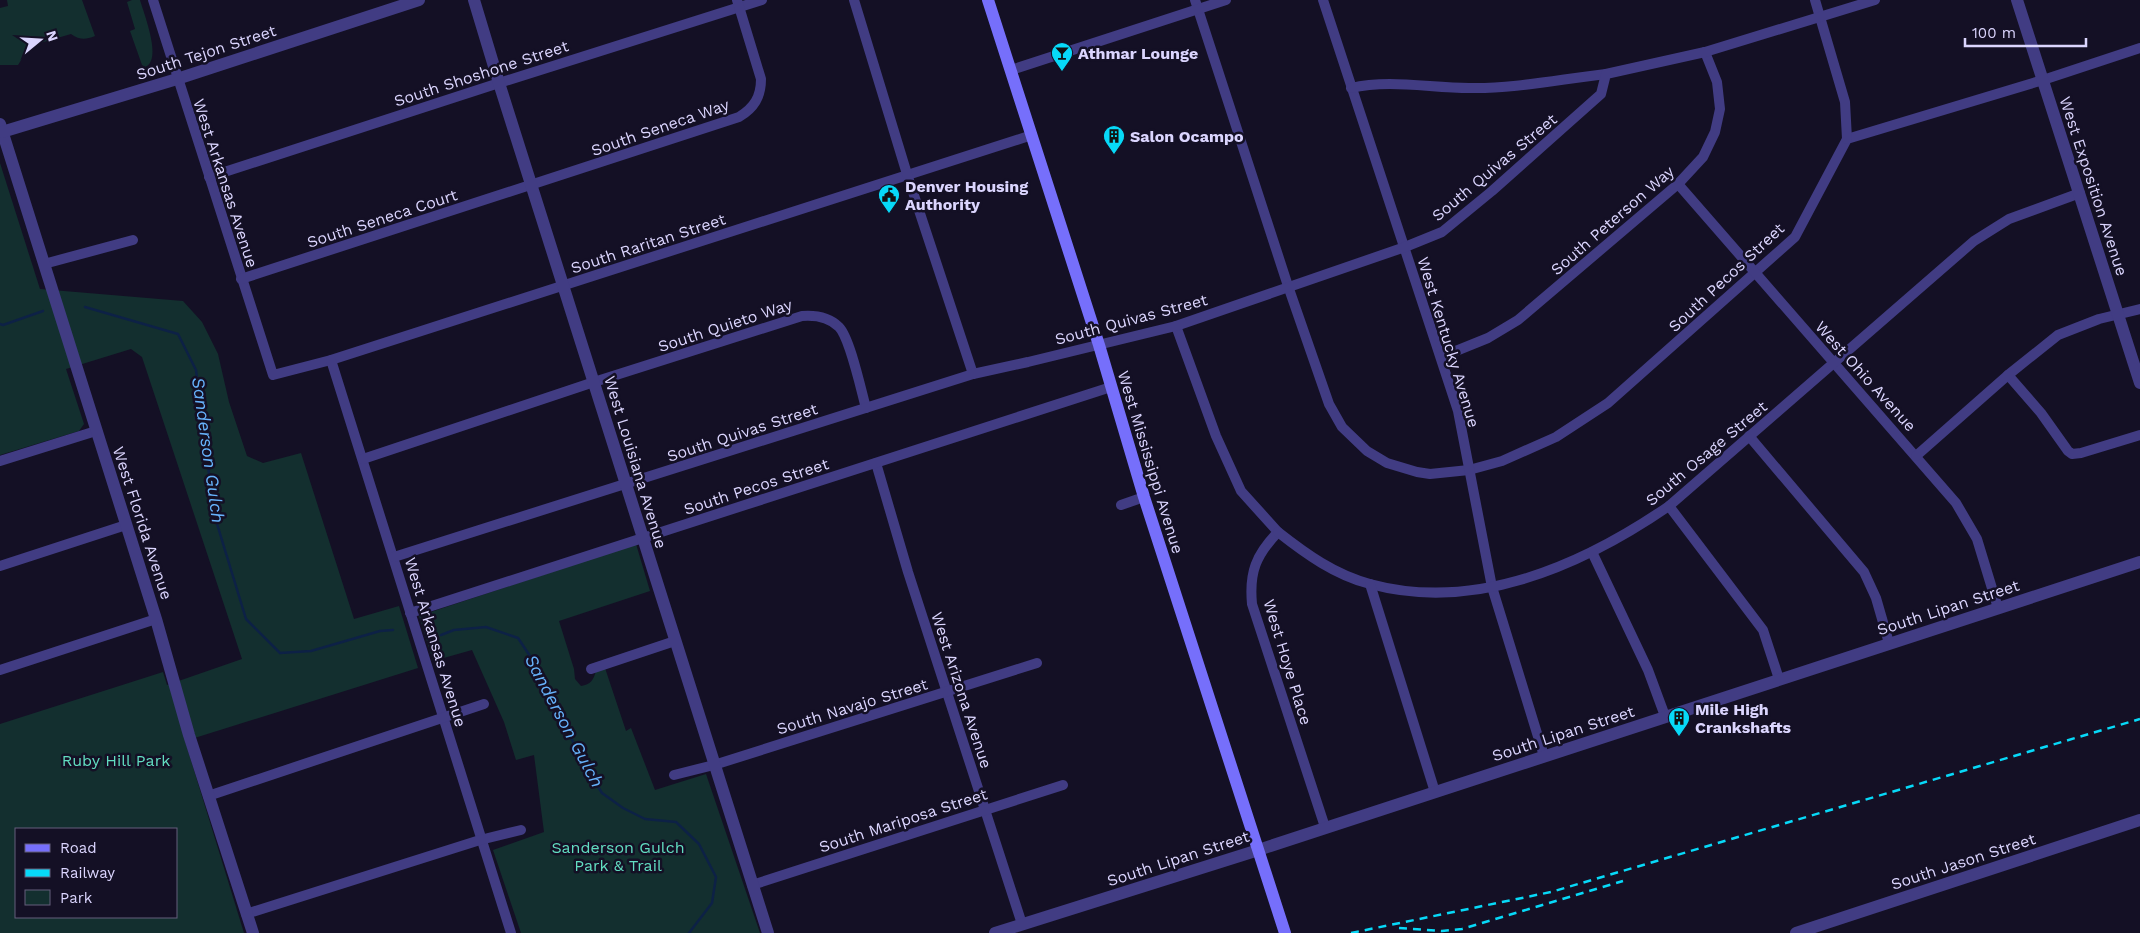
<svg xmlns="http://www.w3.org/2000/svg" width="2140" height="933" viewBox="0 0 2140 933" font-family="'Work Sans',sans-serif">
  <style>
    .green { fill: #132f2f; fill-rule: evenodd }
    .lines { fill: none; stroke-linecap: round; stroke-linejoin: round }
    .stream { stroke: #0d2146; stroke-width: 2.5 }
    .minor { stroke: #413c83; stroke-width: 10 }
    .tertiary { stroke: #413c83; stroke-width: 12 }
    .secondary { stroke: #766ffb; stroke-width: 12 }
    .rail { stroke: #07d9f8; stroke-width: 2.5; stroke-dasharray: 8 6; stroke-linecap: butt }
    .labels { text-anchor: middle; stroke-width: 5; stroke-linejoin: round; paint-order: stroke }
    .street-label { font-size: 16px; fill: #dbd5fe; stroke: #141025 }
    .poi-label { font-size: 16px; font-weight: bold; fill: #dbd5fe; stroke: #141025; text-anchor: start }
    .park-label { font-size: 16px; fill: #62ddc1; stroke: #141025 }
    .water-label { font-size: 18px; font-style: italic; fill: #66b2fb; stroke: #141025 }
  </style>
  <rect width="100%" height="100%" fill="#141025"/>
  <g class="green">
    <path d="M7,0H82L95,36C85,40 80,40 71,34L30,46L18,65H0V8L8,6Z"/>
    <path d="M132,0H140C144,14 163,61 145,67L142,65L130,31L135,29L127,2Z"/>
    <path d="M0,163L40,289L183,301L202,322L218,354L229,402L247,456L263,463L301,453L354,619L399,606L418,668L185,741L244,933H0V724L163,672L167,685L242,659L142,357L131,349L66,369L84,424L79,431L0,455ZM16,829H176V917H16Z"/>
    <path d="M636,544L650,591L559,621L574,669L575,679L581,686C591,684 593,681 596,671L605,668L626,731L631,728L655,790L706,774L760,933H521L493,850L544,832L534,755L516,760L504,722L472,650L433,661L419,616Z"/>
  </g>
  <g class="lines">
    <g class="stream">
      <polyline points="85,307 178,334 196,370 214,514 246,619 280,653 311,651 380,631 393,630"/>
      <polyline points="0,324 3,325 43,311"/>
      <polyline points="441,635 454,630 486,627 518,638 532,659 587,770 602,793 623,808 645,819 676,822 699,844 716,877 712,903 689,933"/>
    </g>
    <g class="minor">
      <polyline points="153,0 273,375 331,360 1032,135"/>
      <polyline points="854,0 907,174 973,374"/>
      <polyline points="1195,0 1288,286 1329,404 1342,427 1367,451 1387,463 1417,472 1430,474 1469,470 1502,461 1556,437 1608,403 1795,237 1847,139 2043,80 2140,48"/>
      <polyline points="1323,0 1458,411 1492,587 1544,756"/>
      <polyline points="1815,0 1845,102 1847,139"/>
      <polyline points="1011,70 1226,0"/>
      <path d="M1351,88C1389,79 1430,88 1469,88C1514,89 1561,79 1606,74"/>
      <polyline points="209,177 499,83 762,0"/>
      <polyline points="1678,184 1956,503 1977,539 1998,608"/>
      <polyline points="44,264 133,240"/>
      <path d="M241,279L739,117C754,108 761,97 761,79L737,0"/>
      <path d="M1176,326L1216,436L1241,491L1278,532C1256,555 1249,572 1252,604L1325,827"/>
      <polyline points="1441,357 1488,338 1518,320 1678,184 1703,157 1715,132 1720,109 1717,82 1705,52"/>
      <polyline points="331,360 511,933"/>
      <polyline points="2008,375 2041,413 2068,451 2072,454 2081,453 2140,435"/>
      <polyline points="1749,436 1864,572 1876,598 1889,643"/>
      <polyline points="1916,456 2008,375 2058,335 2099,319 2140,309"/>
      <path d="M363,459L594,382L802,316C815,315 829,317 839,327C850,338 861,390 866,408"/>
      <polyline points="0,461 96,431"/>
      <polyline points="876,463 908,572 1022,924"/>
      <polyline points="1121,505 1144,497"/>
      <polyline points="1669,506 1763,630 1779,679"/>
      <path d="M1278,532C1306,554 1335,575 1370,584C1477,613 1583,565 1669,506L1974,241L2009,219L2080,193"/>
      <polyline points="1592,552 1648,670 1665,716"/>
      <polyline points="394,557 973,374 1028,362 1176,326 1405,247 1442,232 1492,191 1601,94 1606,74 1705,52 1875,0"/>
      <polyline points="0,566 126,525"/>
      <polyline points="1370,584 1435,792"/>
      <polyline points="410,613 1111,387"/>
      <polyline points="591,669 675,641"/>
      <polyline points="0,670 156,619"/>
      <polyline points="674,775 714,765 1037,663"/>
      <polyline points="208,796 484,704"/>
      <polyline points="752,885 1063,785"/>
      <polyline points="246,914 480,840 521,830"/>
    </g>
    <g class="tertiary">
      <polyline points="474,0 499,83 768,933"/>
      <polyline points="2017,0 2140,383"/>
      <polyline points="0,124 156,619 189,735 253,933"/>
      <polyline points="2,132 177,79 419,0"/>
      <polyline points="995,933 1249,853 2140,562"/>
      <polyline points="1796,933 2140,820"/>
    </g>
    <polyline class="secondary" points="988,0 1099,345 1144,497 1285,933"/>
    <g class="rail">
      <polyline points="1399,928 1442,931 1462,929 1623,881"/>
      <polyline points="1351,933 1551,892 2140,719"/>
    </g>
  </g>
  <defs>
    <g id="bar-pin" transform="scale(1.125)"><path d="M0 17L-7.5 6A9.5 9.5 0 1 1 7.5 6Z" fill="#07d9f8" stroke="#141025"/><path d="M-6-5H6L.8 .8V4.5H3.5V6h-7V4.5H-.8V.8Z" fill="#111"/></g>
    <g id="building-pin" transform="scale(1.125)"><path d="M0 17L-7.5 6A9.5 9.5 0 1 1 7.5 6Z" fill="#07d9f8" stroke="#141025"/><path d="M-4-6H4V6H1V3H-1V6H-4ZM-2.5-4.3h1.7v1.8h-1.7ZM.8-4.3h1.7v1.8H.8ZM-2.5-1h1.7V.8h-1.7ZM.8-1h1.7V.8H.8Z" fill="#111"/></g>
    <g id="civic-pin" transform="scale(1.125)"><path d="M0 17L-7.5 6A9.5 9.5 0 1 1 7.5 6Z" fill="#07d9f8" stroke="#141025"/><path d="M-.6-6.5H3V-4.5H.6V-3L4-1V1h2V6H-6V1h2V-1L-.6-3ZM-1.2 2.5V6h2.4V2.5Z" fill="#111"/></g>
  </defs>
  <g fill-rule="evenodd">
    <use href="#bar-pin" x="1062" y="53"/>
    <use href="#building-pin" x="1114" y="136"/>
    <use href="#civic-pin" x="889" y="195"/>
    <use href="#building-pin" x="1679" y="718"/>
  </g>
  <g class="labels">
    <g class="street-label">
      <text transform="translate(206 52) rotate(-18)" y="6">South Tejon Street</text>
      <text transform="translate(481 73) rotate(-18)" y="6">South Shoshone Street</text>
      <text transform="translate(660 127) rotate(-19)" y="6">South Seneca Way</text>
      <text transform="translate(1494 167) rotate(-40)" y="6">South Quivas Street</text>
      <text transform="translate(226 183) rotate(72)" y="6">West Arkansas Avenue</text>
      <text transform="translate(2094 186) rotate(72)" y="6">West Exposition Avenue</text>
      <text transform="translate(382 218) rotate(-18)" y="6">South Seneca Court</text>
      <text transform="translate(1612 220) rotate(-41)" y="6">South Peterson Way</text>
      <text transform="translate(648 243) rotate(-18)" y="6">South Raritan Street</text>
      <text transform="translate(1726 277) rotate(-43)" y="6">South Pecos Street</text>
      <text transform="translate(1131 319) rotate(-15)" y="6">South Quivas Street</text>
      <text transform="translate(725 325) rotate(-18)" y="6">South Quieto Way</text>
      <text transform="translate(1449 342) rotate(73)" y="6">West Kentucky Avenue</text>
      <text transform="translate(1866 376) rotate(48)" y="6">West Ohio Avenue</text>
      <text transform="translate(742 432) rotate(-18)" y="6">South Quivas Street</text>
      <text transform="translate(1706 453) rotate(-40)" y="6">South Osage Street</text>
      <text transform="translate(636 462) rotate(73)" y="6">West Louisiana Avenue</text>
      <text transform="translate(1151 462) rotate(73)" y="6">West Mississippi Avenue</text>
      <text transform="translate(756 486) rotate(-18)" y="6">South Pecos Street</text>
      <text transform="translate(143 523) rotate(72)" y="6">West Florida Avenue</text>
      <text transform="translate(1948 607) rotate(-18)" y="6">South Lipan Street</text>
      <text transform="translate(436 642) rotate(73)" y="6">West Arkansas Avenue</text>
      <text transform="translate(1288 662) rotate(73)" y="6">West Hoye Place</text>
      <text transform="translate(962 690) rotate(72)" y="6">West Arizona Avenue</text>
      <text transform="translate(852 706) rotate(-17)" y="6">South Navajo Street</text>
      <text transform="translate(1563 733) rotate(-18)" y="6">South Lipan Street</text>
      <text transform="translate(903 820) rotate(-18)" y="6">South Mariposa Street</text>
      <text transform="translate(1178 858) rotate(-18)" y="6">South Lipan Street</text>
      <text transform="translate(1963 861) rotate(-18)" y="6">South Jason Street</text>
    </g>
    <g class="poi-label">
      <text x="1078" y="59">Athmar Lounge</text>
      <text x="1130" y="142">Salon Ocampo</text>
      <text x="905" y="192">Denver Housing<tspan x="905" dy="18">Authority</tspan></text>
      <text x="1695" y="715">Mile High<tspan x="1695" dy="18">Crankshafts</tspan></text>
    </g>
    <g class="park-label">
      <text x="116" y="766">Ruby Hill Park</text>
      <text x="618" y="853">Sanderson Gulch<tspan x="618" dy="18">Park &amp; Trail</tspan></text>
    </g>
    <g class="water-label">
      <text transform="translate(208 450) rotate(82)" y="6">Sanderson Gulch</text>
      <text transform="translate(564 721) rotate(62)" y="6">Sanderson Gulch</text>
    </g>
  </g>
  <rect x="15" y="828" width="162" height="90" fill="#141025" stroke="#645f7c"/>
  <rect x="25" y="844" width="25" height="8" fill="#766ffb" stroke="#645f7c"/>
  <text x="60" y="853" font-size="15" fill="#dbd5fe">Road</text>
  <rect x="25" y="869" width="25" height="8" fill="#07d9f8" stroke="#645f7c"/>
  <text x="60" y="878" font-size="15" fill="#dbd5fe">Railway</text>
  <rect x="25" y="890" width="25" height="15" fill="#132f2f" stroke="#645f7c"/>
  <text x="60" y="903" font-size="15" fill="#dbd5fe">Park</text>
  <g transform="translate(40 40) rotate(72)" stroke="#141025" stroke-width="4" paint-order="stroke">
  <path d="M0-4L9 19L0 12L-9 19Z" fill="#dbd5fe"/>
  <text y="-8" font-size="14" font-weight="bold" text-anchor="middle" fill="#dbd5fe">N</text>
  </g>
  <path d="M1965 38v8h121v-8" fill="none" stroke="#dbd5fe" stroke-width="2.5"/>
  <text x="1972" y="38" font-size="15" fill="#dbd5fe" stroke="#141025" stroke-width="4" paint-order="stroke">100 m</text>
</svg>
